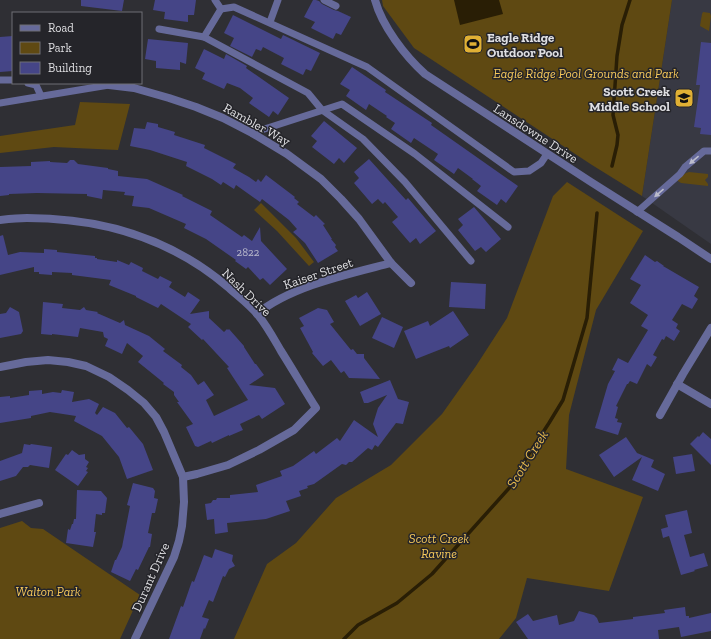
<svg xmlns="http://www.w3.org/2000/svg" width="711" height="639" viewBox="0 0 711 639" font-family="'Zilla Slab',serif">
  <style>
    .built { fill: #383943 }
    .green { fill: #5f4912 }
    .water { fill: #291e05 }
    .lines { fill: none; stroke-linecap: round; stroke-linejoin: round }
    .stream { stroke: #291e05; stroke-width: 3.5 }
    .building { fill: #454587 }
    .service { stroke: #666a9a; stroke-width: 7 }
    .minor { stroke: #666a9a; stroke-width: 8 }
    .tertiary { stroke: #666a9a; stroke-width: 8 }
    .oneway { fill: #bbbccc }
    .labels { text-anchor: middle; stroke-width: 3; stroke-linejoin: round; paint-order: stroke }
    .number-label { font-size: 11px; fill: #b8b8cb }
    .poi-label { font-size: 13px; font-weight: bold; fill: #dfdfe2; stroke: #25252a; text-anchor: start }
    .park-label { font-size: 13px; font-style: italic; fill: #f7c95a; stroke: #25252a }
    .street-label { font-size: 13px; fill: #dfdfe2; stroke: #25252a }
    .water-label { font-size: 14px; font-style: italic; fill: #eabb4c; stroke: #25252a }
  </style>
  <rect width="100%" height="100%" fill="#2f2f34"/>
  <polygon class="built" points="672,0 711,0 711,244 642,196"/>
  <g class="green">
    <polygon points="382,0 672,0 642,196 592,165 414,48 383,6"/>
    <polygon points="703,12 710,13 711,16 709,31 700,26 702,14"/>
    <polygon points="80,102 130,104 118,150 54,147 0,153 0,136 75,125"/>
    <polygon points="689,172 708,174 708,177 705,180 708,184 708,186 681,183 678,181 677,180 686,173"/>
    <polygon points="567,182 643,231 596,310 569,415 566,469 643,497 609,591 527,578 516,618 499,639 234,639 267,564 296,543 336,498 391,465 442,414 476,366 507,318 553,196"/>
    <polygon points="261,203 296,238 314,262 309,266 277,231 254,210"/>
    <polygon points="22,521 31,528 43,529 140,595 120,639 0,639 0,528"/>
  </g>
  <polygon class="water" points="454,0 499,0 503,14 460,25"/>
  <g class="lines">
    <g class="stream">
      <polyline points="612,166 617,145 618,135 613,115 617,56 622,25 630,0"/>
      <polyline points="344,639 358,625 397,603 432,574 511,486 523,463 549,423 563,400 587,318 597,213"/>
    </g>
  </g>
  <g class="building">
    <polygon points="81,0 124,0 122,11 81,6"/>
    <polygon points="155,0 196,0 194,15 188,15 188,22 164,19 165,12 153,10"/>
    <polygon points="313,0 316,0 319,1 322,4 334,10 338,11 351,17 341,35 336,33 333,39 311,28 315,22 304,17"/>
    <polygon points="233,15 281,39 283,35 320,53 311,71 306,69 303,75 281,64 284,58 263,47 261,51 256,49 252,57 230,46 234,38 224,33"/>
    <polygon points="13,36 13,71 0,72 0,37"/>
    <polygon points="148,39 188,43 186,64 180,62 180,70 156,68 156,61 145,59"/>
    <polygon points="701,42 711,43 711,135 700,134 701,128 694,127 700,85 696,85"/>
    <polygon points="204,49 224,59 226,54 247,66 246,68 289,98 278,115 273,111 269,117 249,103 253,98 240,88 227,83 224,89 202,79 205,73 195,68"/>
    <polygon points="352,67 386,90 385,92 432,123 431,125 518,186 506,203 501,199 497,205 477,191 481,186 472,179 473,179 458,168 454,174 434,160 438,154 414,138 411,143 391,129 395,123 386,117 387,116 369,104 366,110 346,96 350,90 340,84"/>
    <polygon points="324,121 357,148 344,163 339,158 334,164 312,147 317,141 311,136"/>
    <polygon points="147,122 158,124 158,127 175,132 174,135 205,145 204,148 236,164 233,168 249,177 256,182 258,179 261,182 266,175 295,197 294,198 299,202 297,204 314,217 316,215 325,224 323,225 332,239 331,239 336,245 335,247 338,251 318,263 305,243 293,232 297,229 289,220 262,199 260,202 236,185 234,189 223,182 221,185 212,179 186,166 187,162 150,150 130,146 134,128 145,129"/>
    <polygon points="369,159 406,200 408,198 436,231 420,244 416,238 410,243 392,222 398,217 385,202 383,204 378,199 372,204 354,183 359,178 354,172"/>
    <polygon points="70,160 74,160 78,164 108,168 108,169 118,171 118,176 147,179 183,195 182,196 212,211 210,215 242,237 244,235 252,241 260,227 261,241 287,269 270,285 263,278 260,280 248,267 246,269 235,261 236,260 206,239 184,228 186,224 149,208 132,206 134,196 124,195 125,192 103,190 102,199 87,196 87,194 37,193 9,194 9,195 0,196 0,167 31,166 31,162 50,161 50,162 67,163"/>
    <polygon points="474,207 501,239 486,252 481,247 475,251 458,230 463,225 458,219"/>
    <polygon points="3,235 8,255 20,252 44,253 44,249 57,250 57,252 95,256 95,258 97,258 97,259 117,262 117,260 129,265 131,262 143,268 142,271 158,279 160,276 172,282 169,287 185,297 188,292 200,300 190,314 209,311 209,318 224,332 227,329 228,330 229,329 244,346 244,347 255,364 256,364 264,375 249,385 275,388 285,404 262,419 259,415 240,424 243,430 229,436 229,435 212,443 211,441 198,447 195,446 186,427 193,424 177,402 179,402 174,395 174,392 163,384 164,383 138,362 143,356 127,343 122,354 105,346 108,339 104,337 103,332 80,328 78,337 52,334 52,335 41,334 43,302 63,304 62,308 80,310 84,307 86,310 98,312 97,313 120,323 124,320 125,325 149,336 165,349 163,351 182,365 181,367 191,375 198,385 204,381 214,395 206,400 214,416 248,400 227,368 229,367 203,339 202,340 188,327 191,324 161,304 158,308 136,297 136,296 109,285 111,280 72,275 72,273 52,272 52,275 39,274 39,272 34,272 34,267 0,275 0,236"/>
    <polygon points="645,255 655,262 657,261 664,266 663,266 699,287 694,296 698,299 692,309 682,304 672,320 678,324 676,328 680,331 674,341 666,336 664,340 662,339 653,355 657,357 651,367 647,364 637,384 630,381 628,384 627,384 616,406 618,407 615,418 618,419 617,422 622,423 618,435 595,428 608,384 615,371 612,370 618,358 628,363 648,330 641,326 648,315 630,303 641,285 630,279"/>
    <polygon points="451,282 486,284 485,309 449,307"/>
    <polygon points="367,292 381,314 360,326 345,301 356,295 358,298"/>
    <polygon points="10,307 19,312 23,331 21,334 0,338 0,314 6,313"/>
    <polygon points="318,308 327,310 334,322 330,324 351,350 353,349 357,354 364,354 364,358 380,379 349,378 344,371 341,373 331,360 323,366 312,353 313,352 300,328 304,326 299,318"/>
    <polygon points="453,311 469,335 450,348 449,346 416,359 404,331 428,321 430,326"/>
    <polygon points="382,317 403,327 394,348 372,338"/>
    <polygon points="390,380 398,399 409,402 403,424 396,423 378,447 375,445 372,450 368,448 352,462 349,462 346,465 342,464 314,484 307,486 308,488 299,491 301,496 286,501 290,511 266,519 227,523 228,532 215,534 214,519 207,520 205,504 211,503 213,500 216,500 217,498 230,498 230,495 258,492 256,485 282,476 280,471 293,466 314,451 316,454 337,438 340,441 354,420 378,437 373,424 378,408 387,395 368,403 364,403 360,392"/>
    <polygon points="42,390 42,394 53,392 61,393 62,390 74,392 72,402 89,399 99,404 95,413 97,415 103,407 115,413 127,428 129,427 143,444 153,470 127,479 119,457 102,436 74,421 76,416 50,412 31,416 31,418 0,423 0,397 10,396 10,398 29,395 29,391"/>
    <polygon points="703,432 711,439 711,465 690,444 698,436 699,437"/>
    <polygon points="626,437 637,453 654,460 651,467 665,474 658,491 632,480 642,457 614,477 599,455"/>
    <polygon points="24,444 30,445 31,444 52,447 49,468 30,465 28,467 23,467 16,476 0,481 0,461 22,453"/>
    <polygon points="72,450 79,455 85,454 85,459 89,462 86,467 88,468 86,471 88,472 78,486 55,470 66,454 68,455"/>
    <polygon points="692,454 695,471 676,474 673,457"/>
    <polygon points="133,483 153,488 155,491 154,498 158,499 155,513 152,513 148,533 152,534 150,547 149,547 138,570 136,569 130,581 111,572 115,560 116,560 122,547 130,506 127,505"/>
    <polygon points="77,490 101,491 107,498 105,513 102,513 102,515 96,514 94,532 96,532 93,547 66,543 68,529 70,530 72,524 73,524 74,519 76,519"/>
    <polygon points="687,510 692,533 684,535 690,557 704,553 708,566 694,570 695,571 681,575 669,536 663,538 661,529 668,527 665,515"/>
    <polygon points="215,549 233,555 232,561 235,566 229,569 225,577 223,576 213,602 209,600 202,617 209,619 205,629 204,628 200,639 169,639 181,606 183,607 192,581 194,582 204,555 212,558"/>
    <polygon points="685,607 686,616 689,616 689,618 711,613 711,631 681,637 679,627 658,630 659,639 528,639 516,622 528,614 533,621 557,615 559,625 574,621 579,611 594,615 597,618 599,623 633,619 633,617 665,613 664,610"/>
  </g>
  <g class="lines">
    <g class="service">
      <polyline points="215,0 221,9"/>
      <polyline points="324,0 336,6"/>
      <polyline points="221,9 234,7 367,67 514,172 529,171 541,163 547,154"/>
      <polyline points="270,22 278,0"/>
      <polyline points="159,29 204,37 308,93 322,110 363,139 405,182 471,261"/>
      <polyline points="204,37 221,9"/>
      <polyline points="0,80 13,80"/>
      <polyline points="28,83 36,85 41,96"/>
      <polyline points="0,103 109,85"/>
      <polyline points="252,133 342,104 415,154 508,227"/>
      <polyline points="637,212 680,174 685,167 704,151 711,151"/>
    </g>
    <g class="minor">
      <polyline points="109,85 134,88 169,98 196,107 223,118 252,133 287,154 321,179 341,199 359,219 391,263 411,283"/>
      <path d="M0,220C9,219 18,218 27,218C103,218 171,238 229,288C238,296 251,306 258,315C267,326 274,339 281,351C293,370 304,389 316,408L294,430L259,450L228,465L197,474L183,477"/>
      <path d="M257,314C291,286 349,274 391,263"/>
      <polyline points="0,367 26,362 48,360 68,362 86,366 109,377 128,390 144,403 156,417 164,432 183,477 184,502 182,526 179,541 174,557 135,639"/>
      <polyline points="677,384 711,404"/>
      <polyline points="660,415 683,374 711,328"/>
      <polyline points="0,514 39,503"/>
    </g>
    <path class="tertiary" d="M375,0C382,26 405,56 425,74L591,182L678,237L711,259"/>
  </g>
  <defs><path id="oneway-solid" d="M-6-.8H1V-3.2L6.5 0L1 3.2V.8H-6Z"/></defs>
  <g class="oneway">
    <use href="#oneway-solid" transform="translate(694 160) rotate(140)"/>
    <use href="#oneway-solid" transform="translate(659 193) rotate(139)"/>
  </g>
  <defs>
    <g id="stadium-square" transform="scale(1)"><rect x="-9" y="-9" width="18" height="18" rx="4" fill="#e0b034" stroke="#25252a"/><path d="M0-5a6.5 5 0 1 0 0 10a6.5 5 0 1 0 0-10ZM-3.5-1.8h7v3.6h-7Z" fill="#111"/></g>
    <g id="school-square" transform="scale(1)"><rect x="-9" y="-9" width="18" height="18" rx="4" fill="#e0b034" stroke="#25252a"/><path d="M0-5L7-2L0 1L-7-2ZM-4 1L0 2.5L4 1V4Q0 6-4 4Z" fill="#111"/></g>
  </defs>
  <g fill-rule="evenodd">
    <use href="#stadium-square" x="473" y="44"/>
    <use href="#school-square" x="684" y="98"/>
  </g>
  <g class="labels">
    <g class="number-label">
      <text x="248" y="256">2822</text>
    </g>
    <g class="poi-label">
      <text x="487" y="42">Eagle Ridge<tspan x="487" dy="15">Outdoor Pool</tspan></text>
      <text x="670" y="96" text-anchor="end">Scott Creek<tspan x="670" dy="15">Middle School</tspan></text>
    </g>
    <g class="park-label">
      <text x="586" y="78">Eagle Ridge Pool Grounds and Park</text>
      <text x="439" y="543">Scott Creek<tspan x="439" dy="15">Ravine</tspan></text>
      <text x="48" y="596">Walton Park</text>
    </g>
    <g class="street-label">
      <text transform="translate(257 124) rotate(29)" y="5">Rambler Way</text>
      <text transform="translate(536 133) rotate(33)" y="5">Lansdowne Drive</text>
      <text transform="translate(318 273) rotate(-19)" y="5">Kaiser Street</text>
      <text transform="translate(247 292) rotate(44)" y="5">Nash Drive</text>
      <text transform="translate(150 577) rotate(-66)" y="5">Durant Drive</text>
    </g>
    <g class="water-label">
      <text transform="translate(527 459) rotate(-58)" y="5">Scott Creek</text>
    </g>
  </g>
  <rect x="12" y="12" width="130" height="72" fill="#25252a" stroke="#6f6f74"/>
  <rect x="20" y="25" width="20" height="6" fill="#666a9a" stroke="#6f6f74"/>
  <text x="48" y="32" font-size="12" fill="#dfdfe2">Road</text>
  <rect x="20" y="42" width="20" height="12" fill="#5f4912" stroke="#6f6f74"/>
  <text x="48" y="52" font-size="12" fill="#dfdfe2">Park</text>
  <rect x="20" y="62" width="20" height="12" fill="#454587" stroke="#6f6f74"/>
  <text x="48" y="72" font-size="12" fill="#dfdfe2">Building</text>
</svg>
